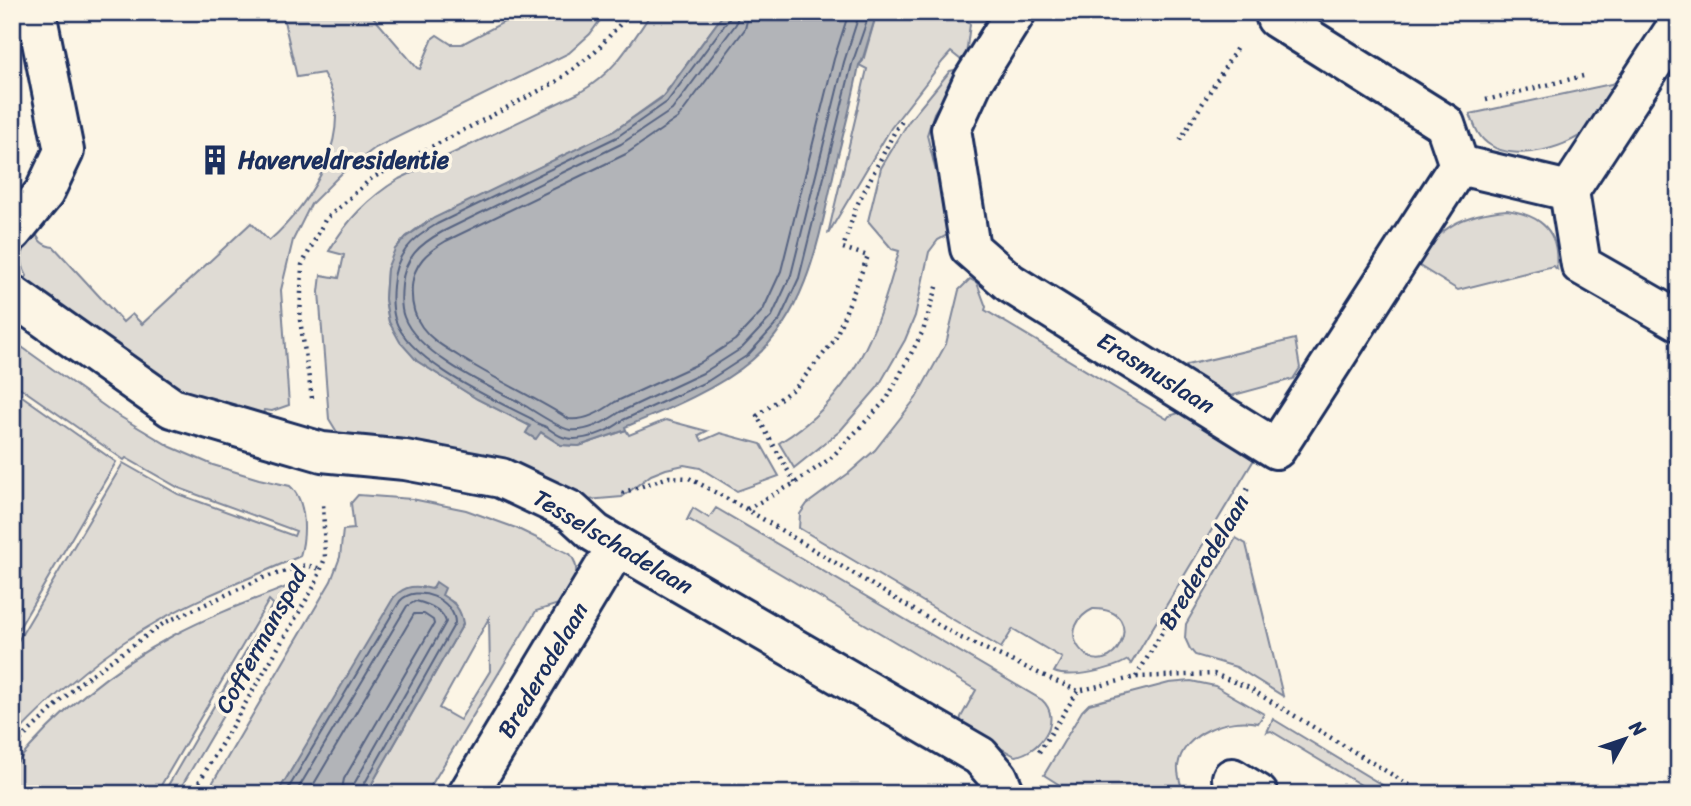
<svg xmlns="http://www.w3.org/2000/svg" width="1691" height="806" viewBox="0 0 1691 806" font-family="Sriracha,sans-serif">
  <style>
    .green { fill: #dfdbd4; stroke: #7d8599; stroke-width: 2; fill-rule: evenodd }
    .water { fill: #b2b4b8; stroke: #767f94; stroke-width: 2 }
    .lines { fill: none; stroke-linecap: round; stroke-linejoin: round }
    .shore { stroke: #576482; stroke-width: 2 }
    .minor-casing { stroke: #1b2f5e; stroke-width: 44 }
    .path { stroke: #1b2f5e; stroke-width: 4.5; stroke-dasharray: 2 5; stroke-linecap: butt }
    .minor { stroke: #fcf5e5; stroke-width: 38 }
    .labels { text-anchor: middle; stroke-width: 7; stroke-linejoin: round; paint-order: stroke }
    .poi-label { font-size: 24px; font-weight: bold; fill: #1b2f5e; stroke: #fcf5e5; text-anchor: start }
    .street-label { font-size: 24px; fill: #1b2f5e; stroke: #fcf5e5 }
  </style>
  <rect width="100%" height="100%" fill="#fcf5e5"/>
  <filter id="ink" filterUnits="userSpaceOnUse"><feTurbulence type="fractalNoise" baseFrequency=".0143" numOctaves="2"/><feDisplacementMap in="SourceGraphic" scale="14" xChannelSelector="R" yChannelSelector="G"/><feConvolveMatrix kernelMatrix="1 2 1 2 8 2 1 2 1" color-interpolation-filters="sRGB"/></filter>
  <g filter="url(#ink)">
    <g class="green">
      <path d="M282,12H369L417,68L420,69L433,38L437,35L451,44H462L523,12H606L590,34L569,53L375,148L342,173L311,204L293,240L281,290L289,405L272,411L264,410L261,423L226,412L172,387L23,281L27,276C17,258 23,247 36,232C38,242 44,246 54,247L123,322L132,314L142,324L251,223L269,241C312,203 359,129 323,73L297,77Z"/>
      <path d="M652,12H725L663,96L614,131L423,224L406,237L387,269L385,299L389,322L417,361L477,399L531,426L526,433L535,439L540,432L561,445L579,446L626,430L629,435L666,420L707,431L699,435L702,441L720,433L761,444L779,476L737,491L700,468L684,465L666,469L651,475L622,497L587,500L346,437L337,432L329,419L319,292L321,275L339,278L344,255L329,251C347,220 368,198 399,179L579,93C615,72 629,46 652,12Z"/>
      <polygon points="877,12 973,12 967,21 970,24 965,63 951,52 943,61 891,128 828,234 867,69 859,65 863,61"/>
      <path d="M954,70L958,74L934,113L927,135L951,233L938,240L929,252L915,316L905,340L878,387L840,431L794,468L779,443C853,398 878,332 899,251L892,249L868,221L881,168L909,121L950,71Z"/>
      <path d="M1625,81C1614,95 1604,112 1592,126C1572,147 1516,163 1490,145C1478,138 1475,126 1470,114Z"/>
      <path d="M1507,210C1532,214 1553,224 1556,251C1557,257 1556,263 1557,269L1553,266L1458,290L1413,262C1442,227 1461,214 1507,210Z"/>
      <path d="M970,279L977,283L986,307L985,310L1167,419L1169,416L1188,410L1255,458L1131,664L1128,660C1111,670 1071,679 1054,672L1062,658L1013,629L1001,648L799,528L800,514L807,504L849,473L875,450L916,398L946,344L959,290ZM1093,609C1153,608 1111,688 1080,649C1067,633 1078,616 1093,609Z"/>
      <polygon points="1295,339 1300,368 1293,379 1227,397 1184,369 1187,365"/>
      <path d="M12,340L114,413L171,447L213,465L259,479L290,486C307,501 306,536 300,556C253,577 204,595 158,621C103,652 55,693 12,739V651L123,463L178,494L294,536L296,531L179,488L126,458L124,460L12,382Z"/>
      <polygon points="12,389 116,462 12,640"/>
      <path d="M358,495L412,499L466,510L516,528L570,554C584,571 571,587 562,603L536,611L426,794H366L463,624L454,603L432,589L321,721L277,794H206L331,581L340,557L343,530L354,529L351,503ZM489,618L490,671L460,720L439,708Z"/>
      <path d="M693,508L709,518L716,508L1042,700C1064,720 1039,753 1015,756L963,727L960,722L961,717L976,690L690,520H687Z"/>
      <polygon points="1236,538 1246,544 1283,696 1236,667 1195,655 1190,649 1185,638 1186,624"/>
      <path d="M302,581L177,794H163L273,604L269,600L156,794H12L13,767C57,713 112,668 174,635C215,613 259,598 302,581Z"/>
      <path d="M1191,681L1215,686L1264,714L1258,723C1230,716 1182,733 1178,766C1177,775 1181,785 1184,794H1074L1044,775L1082,711L1089,704L1169,683Z"/>
      <polygon points="1273,719 1397,794 1376,794 1271,731 1267,732"/>
    </g>
    <g class="water">
      <path d="M725,12H877L862,61L859,65C853,98 844,131 836,163C820,232 809,312 752,360C718,389 666,410 625,427L626,430L579,446L561,445L541,432L536,439L526,433L530,426L477,399L417,361L400,342L389,322L385,299L387,269L395,249L406,237L434,218L614,131L663,97Z"/>
      <path d="M436,582L445,588L442,595C455,603 461,609 463,624L366,794H277L394,597C405,585 416,585 432,589Z"/>
    </g>
    <g class="lines">
      <g class="shore">
        <path d="M730,12L729,19L667,102L617,137L437,224C411,239 395,255 393,286C392,297 392,308 395,319C409,362 493,399 532,419C537,425 540,424 546,427C553,431 558,437 566,438C583,442 611,431 623,420L708,381L748,355L779,321L799,278L852,64L870,12"/>
        <path d="M739,12L736,24L672,110L621,144L442,232C420,244 404,258 402,285C401,295 400,307 404,317C417,353 485,385 519,402C531,409 558,428 570,430C587,432 607,421 620,412L703,373L742,348L772,316L791,275L844,62L860,12"/>
        <path d="M749,12L745,29L678,118L626,154L446,241C427,252 414,263 412,286C411,301 413,315 422,327C432,341 446,348 460,357C496,380 534,397 569,419C586,421 602,411 615,402L698,364L735,340L763,310L781,271L834,59L849,12"/>
        <path d="M285,794L400,601C417,583 455,600 455,623L362,788L361,794"/>
        <path d="M295,794L407,606L416,601C428,604 443,610 446,622L354,784L352,794"/>
        <polyline points="308,794 414,614 424,614 433,620 434,624 344,779 341,794"/>
      </g>
      <g class="minor-casing">
        <g id="minor">
          <polyline points="1016,12 973,81 951,129 970,248 1010,283 1276,449 1459,165"/>
          <polyline points="1276,18 1445,124 1459,165"/>
          <polyline points="1679,23 1569,191 1581,265 1679,321"/>
          <polyline points="1459,165 1569,191"/>
          <polyline points="12,232 44,193 64,151 36,12"/>
          <polyline points="12,295 172,408 322,452 405,460 501,478 571,511 595,533 617,546 980,756 998,777 1005,794"/>
          <polyline points="1232,778 1258,794"/>
          <polyline points="468,794 617,546"/>
        </g>
      </g>
      <g class="path">
        <polyline points="1486,100 1587,75"/>
        <polyline points="1180,140 1238,46"/>
        <polyline points="312,398 300,320 302,265 325,220 372,178 556,82 595,52 631,12"/>
        <polyline points="795,483 757,416 797,386 834,341 868,256 843,248 856,207 896,129 903,120"/>
        <polyline points="622,493 669,477 689,478 746,509 959,637 1078,691 1136,677 1214,674 1247,687 1424,794"/>
        <polyline points="747,509 795,483 831,458 887,399 923,331 938,284"/>
        <polyline points="1136,677 1235,507 1249,487"/>
        <polyline points="12,751 17,743 81,682 164,623 263,578 306,565 321,569"/>
        <polyline points="1039,752 1078,691"/>
        <polyline points="192,794 315,585 325,558 323,501"/>
      </g>
      <use href="#minor" class="minor"/>
    </g>
  </g>
  <defs>
    <g id="building-bare" transform="scale(2.415)"><path d="M-4-6H4V6H1V3H-1V6H-4ZM-2.5-4.3h1.7v1.8h-1.7ZM.8-4.3h1.7v1.8H.8ZM-2.5-1h1.7V.8h-1.7ZM.8-1h1.7V.8H.8Z" fill="#1b2f5e" stroke="#fcf5e5" stroke-width="2.5" paint-order="stroke"/></g>
  </defs>
  <g fill-rule="evenodd">
    <use href="#building-bare" x="215" y="160"/>
  </g>
  <g class="labels">
    <g class="poi-label">
      <text x="238" y="168">Haverveldresidentie</text>
    </g>
    <g class="street-label">
      <text transform="translate(1156 373) rotate(32)" y="8">Erasmuslaan</text>
      <text transform="translate(613 542) rotate(31)" y="8">Tesselschadelaan</text>
      <text transform="translate(1204 562) rotate(-59)" y="8">Brederodelaan</text>
      <text transform="translate(261 640) rotate(-61)" y="8">Coffermanspad</text>
      <text transform="translate(543 670) rotate(-59)" y="8">Brederodelaan</text>
    </g>
  </g>
  <rect width="1691" height="806" fill="none" stroke="#fcf5e5" stroke-width="42"/>
  <rect x="21" y="21" width="1649" height="764" fill="none" stroke="#1b2f5e" stroke-width="2.5" filter="url(#ink)"/>
  <g transform="translate(1625 739) rotate(50)" stroke="#fcf5e5" stroke-width="5" paint-order="stroke">
  <path d="M0-5L12 26L0 18L-12 26Z" fill="#1b2f5e"/>
  <text y="-10" font-size="19" font-weight="bold" text-anchor="middle" fill="#1b2f5e">N</text>
  </g>
</svg>
